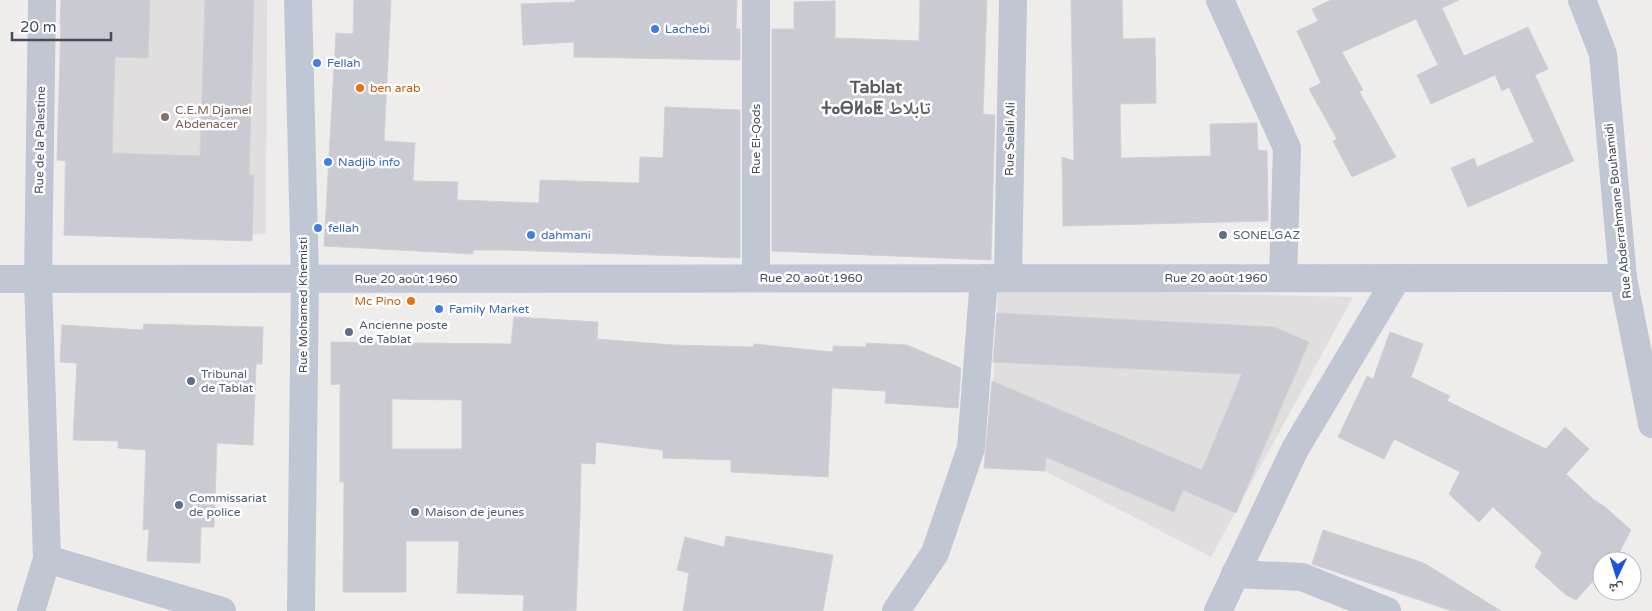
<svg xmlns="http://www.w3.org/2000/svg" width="1652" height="611" viewBox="0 0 1652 611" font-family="'Varela Round','Noto Naskh Arabic','Noto Sans Tifinagh',sans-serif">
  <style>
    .education { fill: #e0dede }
    .building { fill: #c9cad2; stroke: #d0d1d8; fill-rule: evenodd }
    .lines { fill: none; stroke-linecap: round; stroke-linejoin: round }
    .street { stroke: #c0c6d2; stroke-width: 28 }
    .secondary { stroke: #bfc7d5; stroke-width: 28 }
    .shop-dot { fill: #3f7fe0; stroke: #fff; stroke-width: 2 }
    .food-dot { fill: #e8710a; stroke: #fff; stroke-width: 2 }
    .education-dot { fill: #8d6e63; stroke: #fff; stroke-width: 2 }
    .service-dot { fill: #5c6f8a; stroke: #fff; stroke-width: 2 }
    .labels { text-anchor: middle; stroke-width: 5; stroke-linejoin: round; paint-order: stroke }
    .shop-label { font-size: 12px; fill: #366cbe; stroke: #fff; text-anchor: start }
    .food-label { font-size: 12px; fill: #c56008; stroke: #fff; text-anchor: start }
    .education-label { font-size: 12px; fill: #785e54; stroke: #fff; text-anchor: start }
    .street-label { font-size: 12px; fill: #454d59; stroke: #fff }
    .service-label { font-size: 12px; fill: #4e5e75; stroke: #fff; text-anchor: start }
    .district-label { font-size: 18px; font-weight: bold; fill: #595c61; stroke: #fff }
  </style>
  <rect width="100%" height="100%" fill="#efecec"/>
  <g class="education">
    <polygon points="65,0 267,0 266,234 64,233"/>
    <polygon points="998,288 1353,297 1211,557 991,443"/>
  </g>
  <g class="building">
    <polygon points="61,0 150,0 148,58 115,57 112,153 200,156 205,0 254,0 249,175 254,175 252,241 64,235 66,161 57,160 61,25 60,24"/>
    <polygon points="354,0 391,0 384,141 415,143 413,181 458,182 457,200 539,203 540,180 639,183 640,157 663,158 665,107 740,110 740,258 507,250 473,250 473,254 324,246 336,33 353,34"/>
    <polygon points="575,0 737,0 736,29 740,29 740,60 574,57 574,42 523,45 521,4 575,2"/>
    <polygon points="920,0 987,0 983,114 995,115 991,260 772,251 772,29 794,29 794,2 835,1 835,38 919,41"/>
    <polygon points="1071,0 1122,0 1123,39 1155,38 1156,103 1120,104 1121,158 1211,156 1210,124 1257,123 1258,150 1267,151 1268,221 1063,226 1062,157 1074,161"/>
    <polygon points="1331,0 1459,0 1442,8 1464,56 1528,27 1548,69 1535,75 1574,161 1468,207 1451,168 1474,158 1477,167 1534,142 1509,87 1502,91 1495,75 1431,104 1417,75 1438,65 1416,19 1342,52 1363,90 1359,91 1396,157 1352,177 1333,141 1337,139 1309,89 1321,83 1297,31 1318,21 1312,9"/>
    <polygon points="997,313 1274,327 1309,342 1236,513 1183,490 1174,512 1046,457 1045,471 984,468 992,381 1202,470 1242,374 993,362"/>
    <path d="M514,317L598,322L597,339L673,345L753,347L754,344L833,352V346L866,347V343L907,345L961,368L958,408L885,403L886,391L832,388L828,477L731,472V460L663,458V450L596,442L595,464L581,463L580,514L576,611H523L524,595L457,593L459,541H406V592H343L344,482H340V384L331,385V342L511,344ZM392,399L462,400V449H392Z"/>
    <polygon points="144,324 263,327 262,364 256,364 253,445 217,443 214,527 201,527 200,563 147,561 149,529 143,530 146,450 118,448 118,441 73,440 77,363 60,362 62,325 143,330"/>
    <polygon points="1390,332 1423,344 1411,377 1450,396 1447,401 1546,449 1565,427 1589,449 1566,474 1594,500 1604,506 1631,530 1620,551 1612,561 1602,561 1602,571 1576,600 1566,595 1535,567 1542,552 1493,507 1479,522 1449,494 1460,472 1394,439 1384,459 1338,437 1367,376 1373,379"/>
    <polygon points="1323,530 1424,563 1501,611 1452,611 1312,564"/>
    <polygon points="726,536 833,555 823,611 683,611 689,573 677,570 685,537 724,547"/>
  </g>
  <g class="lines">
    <g class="street">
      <polyline points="1220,0 1287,148 1283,278"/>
      <polyline points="1582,0 1603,54 1623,278 1652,424"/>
      <polyline points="756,278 756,0"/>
      <polyline points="1008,278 1013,0"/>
      <polyline points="0,279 1623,278"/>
      <polyline points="47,559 222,611"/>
      <polyline points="1235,574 1302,577 1387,611"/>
      <polyline points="31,611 47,559 38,279 42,0"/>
      <polyline points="896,611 935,553 971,448 984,278"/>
      <polyline points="1218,611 1295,449 1397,278"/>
    </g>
    <polyline class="secondary" points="298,0 305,279 301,611"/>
  </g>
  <g class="shop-dot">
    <circle cx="655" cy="29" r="5"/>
    <circle cx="317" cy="63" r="5"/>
    <circle cx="328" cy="162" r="5"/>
    <circle cx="318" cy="228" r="5"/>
    <circle cx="531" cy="235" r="5"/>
    <circle cx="439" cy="309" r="5"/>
  </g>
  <g class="food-dot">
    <circle cx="360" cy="88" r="5"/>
    <circle cx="411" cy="301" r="5"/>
  </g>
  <circle class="education-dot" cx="165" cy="117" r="5"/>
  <g class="service-dot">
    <circle cx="1223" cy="235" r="5"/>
    <circle cx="349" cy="332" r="5"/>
    <circle cx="191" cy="381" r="5"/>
    <circle cx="179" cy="505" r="5"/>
    <circle cx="415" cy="512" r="5"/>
  </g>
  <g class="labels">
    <g class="shop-label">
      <text x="665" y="33">Lachebi</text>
      <text x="327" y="67">Fellah</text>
      <text x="338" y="166">Nadjib info</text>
      <text x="328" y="232">fellah</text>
      <text x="541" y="239">dahmani</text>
      <text x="449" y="313">Family Market</text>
    </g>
    <g class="food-label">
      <text x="370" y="92">ben arab</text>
      <text x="401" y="305" text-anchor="end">Mc Pino</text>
    </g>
    <g class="education-label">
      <text x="175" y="114">C.E.M Djamel<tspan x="175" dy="14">Abdenacer</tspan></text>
    </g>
    <g class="street-label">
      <text transform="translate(756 139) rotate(-90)" y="4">Rue El-Qods</text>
      <text transform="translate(1010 139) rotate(-89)" y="4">Rue Selali Ali</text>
      <text transform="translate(40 140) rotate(-89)" y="4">Rue de la Palestine</text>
      <text transform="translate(1618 211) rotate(-96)" y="4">Rue Abderrahmane Bouhamidi</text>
      <text x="811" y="282">Rue 20 août 1960</text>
      <text x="1216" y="282">Rue 20 août 1960</text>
      <text x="406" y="283">Rue 20 août 1960</text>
      <text transform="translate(303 305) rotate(-90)" y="4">Rue Mohamed Khemisti</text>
    </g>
    <g class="service-label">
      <text x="1233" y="239">SONELGAZ</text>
      <text x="359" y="329">Ancienne poste<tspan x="359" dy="14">de Tablat</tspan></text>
      <text x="201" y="378">Tribunal<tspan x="201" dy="14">de Tablat</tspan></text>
      <text x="189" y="502">Commissariat<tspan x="189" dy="14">de police</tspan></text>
      <text x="425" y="516">Maison de jeunes</text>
    </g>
    <g class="district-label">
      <text x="876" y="93">Tablat<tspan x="876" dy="21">ⵜⴰⴱⵍⴰⵟ تابلاط</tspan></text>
    </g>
  </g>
  <g transform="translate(1617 576) rotate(184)"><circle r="24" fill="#ffffff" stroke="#b5b8bd"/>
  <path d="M0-4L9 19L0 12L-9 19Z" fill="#1c55d9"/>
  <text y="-8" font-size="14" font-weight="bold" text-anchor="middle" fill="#454d59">ش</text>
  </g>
  <path d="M12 32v8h99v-8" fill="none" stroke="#454d59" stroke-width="2.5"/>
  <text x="20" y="32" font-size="15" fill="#454d59" stroke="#ffffff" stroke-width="4" paint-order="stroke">20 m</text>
</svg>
